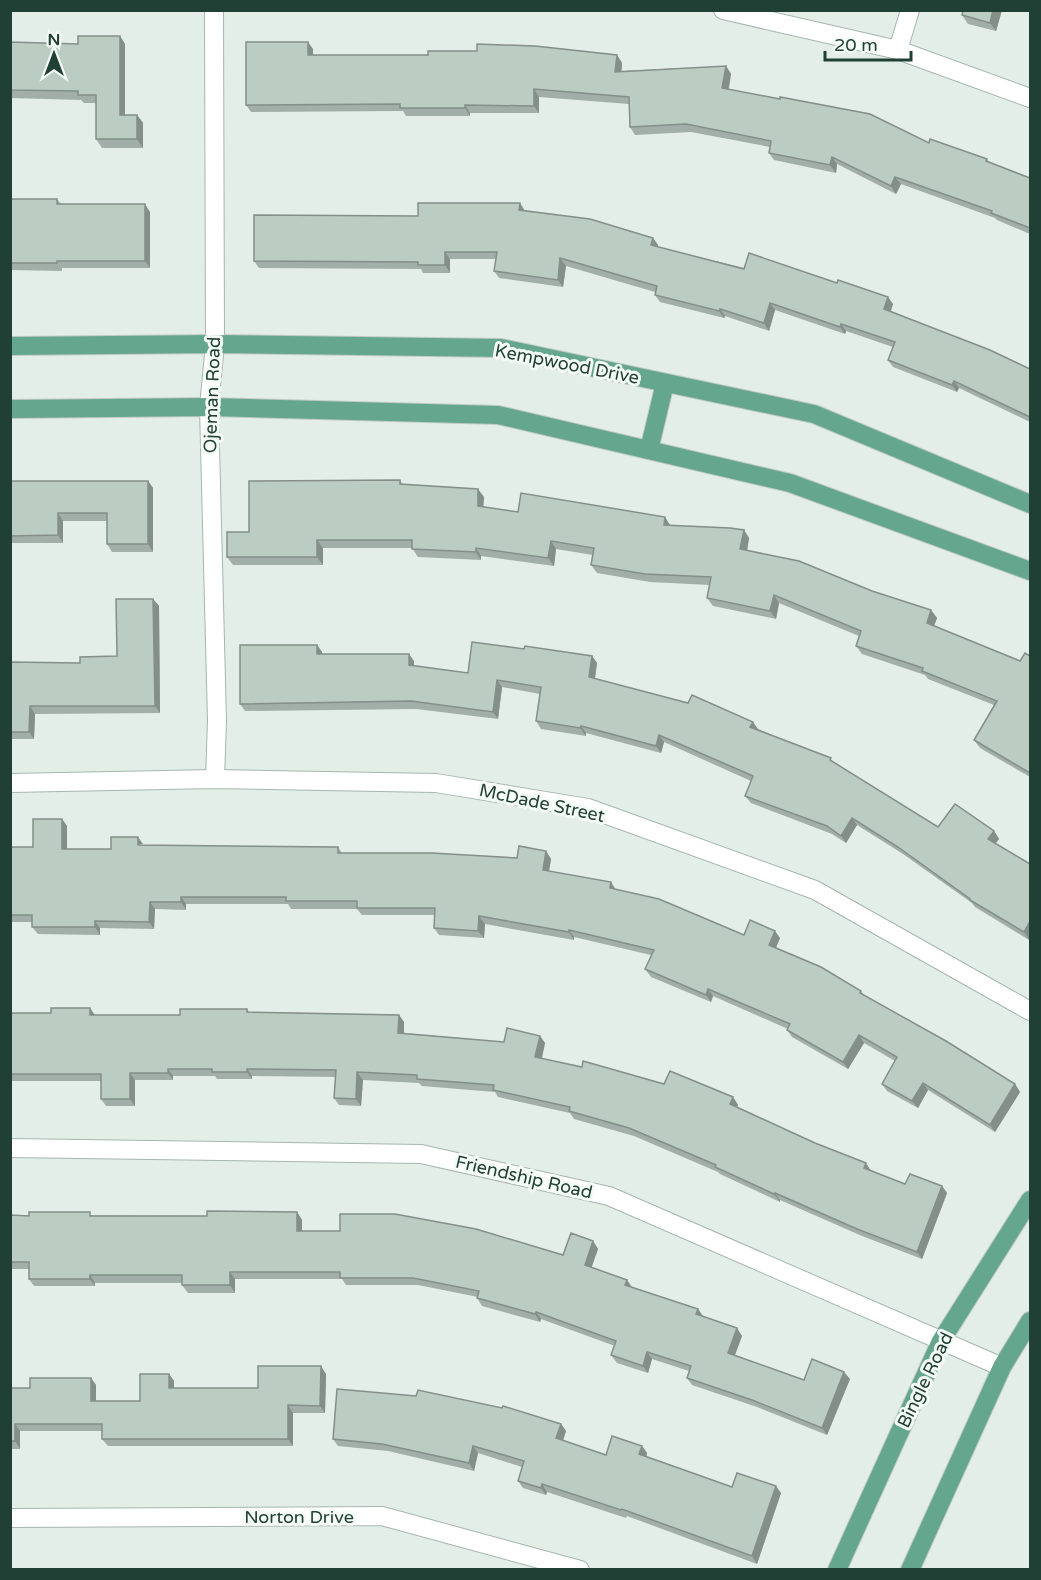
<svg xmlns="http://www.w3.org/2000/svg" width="1041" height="1580" viewBox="0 0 1041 1580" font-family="'Varela Round',sans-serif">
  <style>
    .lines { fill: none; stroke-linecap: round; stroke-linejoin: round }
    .minor-casing { stroke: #a5b6af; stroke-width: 20 }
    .major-casing { stroke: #c1cac6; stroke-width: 20 }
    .minor { stroke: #fff; stroke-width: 18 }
    .major { stroke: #65a68f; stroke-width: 18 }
    .wall { fill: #a1afa8 }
    .shaded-wall { fill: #838f88 }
    .building { fill: #bbccc3; stroke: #838f88; stroke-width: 1.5 }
    .labels { text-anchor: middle; stroke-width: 6; stroke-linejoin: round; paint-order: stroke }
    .street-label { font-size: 18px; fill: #214035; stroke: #f4faf6 }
  </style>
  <rect width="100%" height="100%" fill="#e3eee8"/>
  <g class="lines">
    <g class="minor-casing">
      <g id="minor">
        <polyline points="214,10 215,344 209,407 217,721 215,779"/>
        <polyline points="723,10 898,50 1030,98"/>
        <polyline points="898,50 910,10"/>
        <polyline points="10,783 215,779 436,783 588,808 815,890 1030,1011"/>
        <polyline points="10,1148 421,1154 609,1196 1002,1367"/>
        <polyline points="10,1518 382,1516 580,1570"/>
      </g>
    </g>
    <g class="major-casing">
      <g id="major">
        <polyline points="10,346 215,344 501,348 814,414 1030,504"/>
        <polyline points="10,409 209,407 498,415 790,483 1030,571"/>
        <polyline points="649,450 665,383"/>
        <polyline points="837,1570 941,1341 1030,1200"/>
        <polyline points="910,1570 1002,1367 1030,1321"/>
      </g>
    </g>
    <use href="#minor" class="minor"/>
    <use href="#major" class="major"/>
  </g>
  <g class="wall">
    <polygon points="1002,10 996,31 968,24 962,15"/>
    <polygon points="120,36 125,44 125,115 137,115 143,123 143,148 102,148 96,139 96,103 84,103 81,100 10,98 10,42 78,44"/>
    <polygon points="313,49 313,55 617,55 622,63 621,71 726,66 731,74 729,89 987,159 990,163 1030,178 1030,234 997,220 995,218 901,184 896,194 837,164 836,173 774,160 769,153 770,147 691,132 635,135 630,127 629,104 539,97 539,113 470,113 470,116 406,116 403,111 251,112 246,105"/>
    <polygon points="10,199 57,199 61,204 150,212 150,268 62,268 62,271 10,270"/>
    <polygon points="525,211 653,238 658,245 658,247 893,304 891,311 1030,369 1030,422 959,388 957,392 893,367 888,360 893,347 846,331 845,334 775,310 769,331 725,316 724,318 660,302 655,295 655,292 566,266 563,287 499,278 494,271 496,259 450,259 450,273 423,273 421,269 259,268 254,261 418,216"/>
    <polygon points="400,480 403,485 484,497 483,507 518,512 670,525 744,530 749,538 747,551 931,610 937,618 934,626 1020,661 1030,656 1030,777 980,748 974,740 994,705 928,679 925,675 862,654 856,646 859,636 779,603 776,619 713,606 707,598 710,585 650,582 597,573 591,565 593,555 556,549 554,566 481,556 481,560 418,557 412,548 323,548 323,565 233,565 227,557 249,532"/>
    <polygon points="10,481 148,481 153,488 153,552 112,552 107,544 107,521 63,521 63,543 10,543"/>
    <polygon points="153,599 159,606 160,713 35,714 34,739 10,739 10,662 80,663 117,656"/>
    <polygon points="317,645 322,652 322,654 414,661 414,666 468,673 524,649 592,656 597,663 595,679 758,729 835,764 938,827 994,831 999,839 996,843 1030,864 1030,937 1029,940 975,907 972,903 903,854 857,825 846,843 832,834 751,803 745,796 751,781 664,742 661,753 586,733 586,736 541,729 536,721 540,694 502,687 498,719 416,709 245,711 240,704"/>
    <polygon points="62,819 67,826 67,849 111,849 143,845 338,847 342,853 517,858 546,851 551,859 549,871 616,889 744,935 780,938 776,948 861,991 864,995 1015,1084 1020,1092 995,1132 928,1090 918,1108 887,1091 882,1084 895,1061 864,1043 848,1069 792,1037 787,1030 788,1029 713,996 711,1002 651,977 645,969 651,955 574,937 574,940 485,924 484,938 439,935 434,928 435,915 362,915 357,909 291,909 288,904 186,904 186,910 155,909 154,929 100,928 100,935 38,934 32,927 32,922 10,922 10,847 33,847"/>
    <polygon points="247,1009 249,1012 399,1015 404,1022 404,1033 504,1042 540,1036 545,1043 542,1059 733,1097 738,1105 737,1107 871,1171 905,1184 942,1186 947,1193 922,1259 862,1236 780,1200 780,1202 720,1174 718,1172 634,1136 574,1119 570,1113 498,1097 495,1092 422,1086 419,1083 363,1080 361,1106 339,1105 334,1098 335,1077 252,1076 252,1079 217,1079 215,1076 173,1076 173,1080 135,1080 135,1106 106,1106 101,1099 101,1081 10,1081 10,1013 51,1013 95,1015 180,1015"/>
    <polygon points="297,1212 302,1220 302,1231 563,1255 593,1241 598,1249 591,1267 627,1280 632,1287 703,1316 742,1336 735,1355 804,1380 850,1379 827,1435 757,1407 692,1385 687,1378 689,1371 652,1359 648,1373 617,1363 611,1355 615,1346 541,1319 540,1322 482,1306 477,1298 478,1297 418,1285 346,1285 342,1279 235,1279 235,1293 188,1293 182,1285 182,1283 95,1283 95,1286 34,1286 29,1279 29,1269 10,1269 10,1215 207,1216"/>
    <polygon points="169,1374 174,1381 174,1388 258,1388 326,1374 325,1413 293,1413 293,1446 108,1446 102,1439 102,1431 20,1431 20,1449 10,1449 10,1388 30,1388 91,1378 96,1385 96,1401 140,1401"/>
    <polygon points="561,1424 566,1431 563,1441 606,1455 642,1446 647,1453 646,1457 732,1487 781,1493 757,1564 627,1516 626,1518 547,1492 546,1495 523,1488 518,1481 522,1467 478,1453 474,1471 388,1451 338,1446 333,1439"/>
  </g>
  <g class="shaded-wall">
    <polygon points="993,10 1002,10 996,31 990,23"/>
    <polygon points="120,36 125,44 125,123 120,115"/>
    <polygon points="308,42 313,49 313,63 308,55"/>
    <polygon points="617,55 622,63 621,79 615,72"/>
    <polygon points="726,66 731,74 727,96 722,88"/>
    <polygon points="534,89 539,97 539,113 534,106"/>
    <polygon points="465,105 470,113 470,116 465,108"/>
    <polygon points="137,115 143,123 143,148 137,139"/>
    <polygon points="832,157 837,164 836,173 830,165"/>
    <polygon points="895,177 901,184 896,194 891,186"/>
    <polygon points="520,203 525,211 519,210"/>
    <polygon points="145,204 150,212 150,268 145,261"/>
    <polygon points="653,238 658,245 656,253 651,245"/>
    <polygon points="445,252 450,259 450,273 445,265"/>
    <polygon points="560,258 566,266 563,287 558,280"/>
    <polygon points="888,297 893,304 889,316 884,309"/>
    <polygon points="770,303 775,310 769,331 764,323"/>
    <polygon points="720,309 725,316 724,318 719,311"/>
    <polygon points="841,324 846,331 845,334 840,327"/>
    <polygon points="954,381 959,388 957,392 952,385"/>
    <polygon points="148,481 153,488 153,552 148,544"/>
    <polygon points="478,489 484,497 483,514 478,506"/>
    <polygon points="58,513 63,521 63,543 58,535"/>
    <polygon points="665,517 670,525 670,533 664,525"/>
    <polygon points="744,530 749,538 746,557 740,549"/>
    <polygon points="317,540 323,548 323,565 317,557"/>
    <polygon points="551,541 556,549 554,566 548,558"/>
    <polygon points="476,548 481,556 481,560 476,552"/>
    <polygon points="774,595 779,603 776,619 770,611"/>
    <polygon points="153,599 159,606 160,713 155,706"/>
    <polygon points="931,610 937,618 932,631 927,623"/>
    <polygon points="317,645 322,652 322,661 317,654"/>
    <polygon points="409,654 414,661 414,673 409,665"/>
    <polygon points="592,656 597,663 594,684 589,677"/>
    <polygon points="497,680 502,687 498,719 493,712"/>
    <polygon points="30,706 35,714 34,739 29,732"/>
    <polygon points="753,722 758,729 756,734 750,727"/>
    <polygon points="581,726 586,733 586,736 580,728"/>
    <polygon points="659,735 664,742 661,753 656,746"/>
    <polygon points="852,818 857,825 846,843 841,836"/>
    <polygon points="62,819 67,826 67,856 62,849"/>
    <polygon points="994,831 999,839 993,846 988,839"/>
    <polygon points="138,837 143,844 138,845"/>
    <polygon points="546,851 551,859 548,877 543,870"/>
    <polygon points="611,882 616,890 610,888"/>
    <polygon points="181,897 186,904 186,910 181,902"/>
    <polygon points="150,902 155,909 154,929 149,922"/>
    <polygon points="479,916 485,924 484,938 478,931"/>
    <polygon points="95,921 100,928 100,935 95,927"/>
    <polygon points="1030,921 1030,937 1029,940 1024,932"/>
    <polygon points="569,930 574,937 574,940 569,932"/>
    <polygon points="775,931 780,938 774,952 769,945"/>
    <polygon points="708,989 713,996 711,1002 706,995"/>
    <polygon points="90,1008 95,1015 90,1015"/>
    <polygon points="399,1015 404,1022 404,1040 398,1033"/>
    <polygon points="859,1035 864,1043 848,1069 843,1062"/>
    <polygon points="540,1036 545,1043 540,1065 535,1057"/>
    <polygon points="168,1069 173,1076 173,1080 168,1073"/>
    <polygon points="247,1069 252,1076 252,1079 247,1072"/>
    <polygon points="357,1072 363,1080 361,1106 356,1099"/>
    <polygon points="130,1073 135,1080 135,1106 130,1099"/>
    <polygon points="923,1083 928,1090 918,1108 912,1101"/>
    <polygon points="1015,1084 1020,1092 995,1132 990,1125"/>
    <polygon points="733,1097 738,1105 735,1111 730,1104"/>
    <polygon points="866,1163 871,1171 864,1168"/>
    <polygon points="942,1186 947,1193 922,1259 917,1252"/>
    <polygon points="775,1193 780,1200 780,1202 774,1194"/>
    <polygon points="297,1212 302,1220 302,1239 297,1231"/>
    <polygon points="593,1241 598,1249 590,1272 585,1265"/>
    <polygon points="230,1272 235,1279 235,1293 230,1285"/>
    <polygon points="90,1275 95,1283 95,1286 90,1279"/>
    <polygon points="627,1280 632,1288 625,1285"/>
    <polygon points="698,1309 703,1316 696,1314"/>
    <polygon points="536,1312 541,1319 540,1322 535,1314"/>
    <polygon points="737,1328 742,1336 733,1360 728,1353"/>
    <polygon points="647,1352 652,1359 648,1373 643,1366"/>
    <polygon points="321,1366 326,1374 325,1413 320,1406"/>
    <polygon points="844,1372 850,1379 827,1435 822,1428"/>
    <polygon points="169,1374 174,1381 174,1395 169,1388"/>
    <polygon points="91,1378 96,1385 96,1409 91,1401"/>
    <polygon points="288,1405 293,1413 293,1446 288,1439"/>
    <polygon points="15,1424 20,1431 20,1449 15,1441"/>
    <polygon points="561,1424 566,1431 561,1446 556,1438"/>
    <polygon points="473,1446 478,1453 474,1471 469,1463"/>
    <polygon points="642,1446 647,1453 645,1462 639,1454"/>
    <polygon points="542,1484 547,1492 546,1495 541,1488"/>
    <polygon points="776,1486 781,1493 757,1564 752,1556"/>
  </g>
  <g class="building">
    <polygon points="963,10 993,10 990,23 962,15"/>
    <polygon points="78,36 120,36 120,115 137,115 137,139 96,139 96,95 78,95 78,91 10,90 10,42 78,44"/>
    <polygon points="246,42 308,42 308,55 428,55 428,51 477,51 477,44 535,46 617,55 615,72 726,66 722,88 780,99 780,97 870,114 929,143 930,139 987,159 986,161 1030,178 1030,228 991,213 992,211 895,177 891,186 832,157 830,165 769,153 771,141 686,124 630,127 629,97 534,89 534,106 465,105 465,108 400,108 400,104 246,105"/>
    <polygon points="10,199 57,199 57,204 145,204 145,261 57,261 57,263 10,263"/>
    <polygon points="418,203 520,203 519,210 590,219 653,238 651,245 744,269 749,253 837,283 838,280 888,297 884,309 990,350 1030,369 1030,417 954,381 952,385 888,360 895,342 841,324 840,327 770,303 764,323 720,309 719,311 655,295 657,286 560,258 558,280 494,271 497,252 445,252 445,265 418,265 418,262 254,261 254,215 418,216"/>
    <polygon points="400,480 400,484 478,489 478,506 518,512 521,493 665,517 664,525 730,528 744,530 740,549 799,561 872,591 931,610 927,623 1020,661 1025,653 1030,656 1030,773 974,740 997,701 922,671 923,668 856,646 861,631 774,595 770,611 707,598 711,577 645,574 591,565 594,548 551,541 548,558 476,548 476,552 412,549 412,540 317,540 317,557 227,557 227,532 249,532 249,481"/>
    <polygon points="10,481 148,481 148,544 107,544 107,513 58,513 58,535 10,536"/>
    <polygon points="116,599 153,599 155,706 30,706 29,732 10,732 10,662 80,663 80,657 117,656"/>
    <polygon points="472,642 524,649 525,646 592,656 589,677 688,703 692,695 753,722 750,727 831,758 830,760 938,827 955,804 994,831 988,839 1030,864 1030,921 1024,932 970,900 970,899 898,847 852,818 841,836 827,826 745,796 753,776 659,735 656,746 581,726 580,728 536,721 541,687 497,680 493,712 411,701 240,704 240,645 317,645 317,654 409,654 409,665 468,673"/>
    <polygon points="33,819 62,819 62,849 111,849 111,837 138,837 138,845 338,847 338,853 432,853 517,858 519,846 546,851 543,870 611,882 610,888 659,899 744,935 750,920 775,931 769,945 821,967 861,991 860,993 946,1041 1015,1084 990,1125 923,1083 912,1101 882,1084 897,1057 859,1035 843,1062 787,1030 790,1024 708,989 706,995 645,969 654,950 569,930 569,932 479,916 478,931 434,928 435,908 357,908 357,901 286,901 286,897 181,897 181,902 150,902 149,922 95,921 95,927 32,927 32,915 10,915 10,847 33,847"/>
    <polygon points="51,1008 90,1008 90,1015 180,1015 180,1009 247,1009 247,1012 399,1015 398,1033 504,1042 507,1028 540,1036 535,1057 582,1067 583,1061 664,1084 670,1071 733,1097 730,1104 815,1143 866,1163 864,1168 905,1184 910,1174 942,1186 917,1252 857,1229 775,1193 774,1194 715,1167 716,1165 629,1128 569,1111 570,1107 493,1090 494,1085 417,1079 417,1075 357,1072 356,1099 334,1098 336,1070 247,1069 247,1072 212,1072 212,1069 168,1069 168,1073 130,1073 130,1099 101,1099 101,1074 10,1074 10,1013 51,1013"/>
    <polygon points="207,1211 297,1212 297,1231 340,1231 340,1214 395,1214 476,1229 563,1255 571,1233 593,1241 585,1265 627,1280 625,1285 698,1309 696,1314 737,1328 728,1353 804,1380 812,1359 844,1372 822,1428 752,1400 687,1378 691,1366 647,1352 643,1366 611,1355 616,1341 536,1312 535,1314 477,1298 479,1291 413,1278 340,1278 340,1272 230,1272 230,1285 182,1285 182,1275 90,1275 90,1279 29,1279 29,1262 10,1262 10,1215 29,1216 29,1212 90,1212 90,1216 207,1216"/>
    <polygon points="258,1366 321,1366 320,1406 288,1405 288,1439 102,1439 102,1424 15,1424 15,1441 10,1441 10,1388 30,1388 30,1378 91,1378 91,1401 140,1401 140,1374 169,1374 169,1388 258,1388"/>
    <polygon points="337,1389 416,1396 418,1390 502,1408 503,1406 561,1424 556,1438 606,1455 612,1436 642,1446 639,1454 732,1487 737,1473 776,1486 752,1556 622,1509 621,1510 542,1484 541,1488 518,1481 524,1461 473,1446 469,1463 382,1444 333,1439"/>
  </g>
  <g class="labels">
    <g class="street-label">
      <text transform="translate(567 364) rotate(11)" y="6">Kempwood Drive</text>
      <text transform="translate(212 395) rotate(-88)" y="6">Ojeman Road</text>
      <text transform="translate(542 803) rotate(12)" y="6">McDade Street</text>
      <text transform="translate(524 1177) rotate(13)" y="6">Friendship Road</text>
      <text transform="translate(925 1380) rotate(-64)" y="6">Bingle Road</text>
      <text x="299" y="1523">Norton Drive</text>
    </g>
  </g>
  <rect width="1041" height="1580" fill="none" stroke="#214035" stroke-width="24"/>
  <g transform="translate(54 54)" stroke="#f4faf6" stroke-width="4.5" paint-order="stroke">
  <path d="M0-4.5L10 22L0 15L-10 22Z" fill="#214035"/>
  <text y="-9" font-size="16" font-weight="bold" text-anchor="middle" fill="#214035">N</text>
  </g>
  <path d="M825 51v9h86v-9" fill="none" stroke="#214035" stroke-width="3"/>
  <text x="834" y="51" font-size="18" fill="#214035" stroke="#f4faf6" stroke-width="4.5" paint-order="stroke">20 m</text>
</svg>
